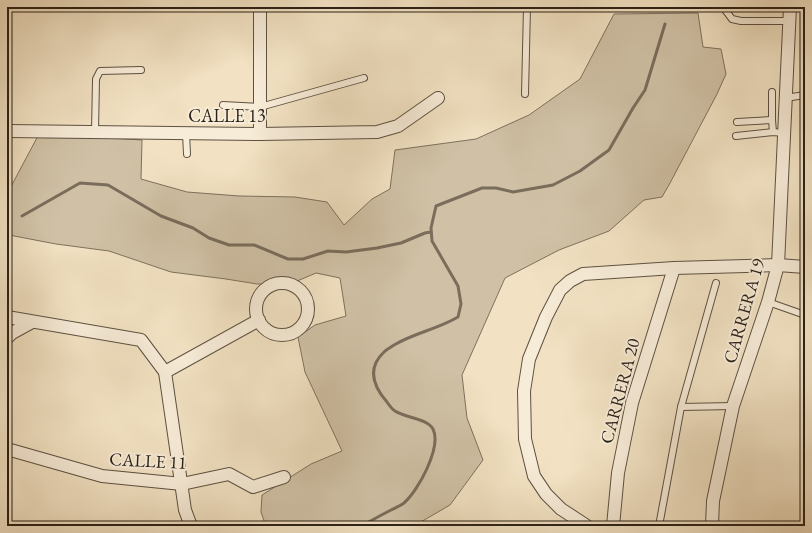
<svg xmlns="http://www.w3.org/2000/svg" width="812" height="533" viewBox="0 0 812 533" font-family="'EB Garamond',serif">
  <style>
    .green { fill: #d0c1a6; stroke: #7e715e }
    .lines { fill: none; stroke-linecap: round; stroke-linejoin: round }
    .stream { stroke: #7a6d5b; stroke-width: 3 }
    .service-casing { stroke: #5d5142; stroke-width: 8 }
    .minor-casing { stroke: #5d5142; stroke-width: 14 }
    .service { stroke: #f7ecd8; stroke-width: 6 }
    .minor { stroke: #f7ecd8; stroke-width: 12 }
    .labels { text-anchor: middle; stroke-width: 4; stroke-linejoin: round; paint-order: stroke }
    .street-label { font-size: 18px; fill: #2b2117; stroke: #f7ecd8 }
  </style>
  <rect width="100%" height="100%" fill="#f2e2c3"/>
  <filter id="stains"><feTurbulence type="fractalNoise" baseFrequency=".005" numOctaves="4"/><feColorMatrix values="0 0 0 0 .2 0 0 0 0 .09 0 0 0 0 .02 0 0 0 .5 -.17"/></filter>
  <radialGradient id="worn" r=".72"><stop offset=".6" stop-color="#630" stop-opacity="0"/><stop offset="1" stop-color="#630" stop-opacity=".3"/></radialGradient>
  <polygon class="green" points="698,13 703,47 721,49 726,74 717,94 670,183 662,197 644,200 609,231 559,250 505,278 462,375 467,418 483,460 450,505 414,526 266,526 261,512 262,495 311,464 342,451 305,372 298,337 315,325 346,316 340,278 316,273 290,284 257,284 226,279 171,272 109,251 56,244 9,235 7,230 7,194 39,134 142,140 141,179 187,192 239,196 295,197 327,202 344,225 372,199 390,189 395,150 476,139 529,115 580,79 614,14"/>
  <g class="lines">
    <g class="stream">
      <polyline points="22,216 80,183 108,185 161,216 193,228 209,238 229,245 254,245 288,259 303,259 328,251 346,252 377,248 401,243 425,233 431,232"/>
      <path d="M361,526C371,521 381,515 391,510C395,508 400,506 404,503C418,491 442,447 433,429C427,418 405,418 395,411C392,409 389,405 387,402C373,386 367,368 384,352C387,349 391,347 394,345C414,333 438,329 458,317L461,304L458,286L432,241L431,228L436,206L482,188H496L513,192L553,185L580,171L609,150L633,108L645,90L665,24"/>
    </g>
    <g class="service-casing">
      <g id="service">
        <polyline points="723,7 732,19 741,21 789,21"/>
        <polyline points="525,94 527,7"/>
        <polyline points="785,98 805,95"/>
        <polyline points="223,105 260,107 364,78"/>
        <polyline points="772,120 772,92"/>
        <polyline points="737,122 772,120 773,132"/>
        <polyline points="95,132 96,79 100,71 141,70"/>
        <polyline points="186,133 187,154"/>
        <polyline points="736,136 773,132 784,133"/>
        <polyline points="768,302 805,315"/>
        <polyline points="681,407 733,406"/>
        <polyline points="659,526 681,407 716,283"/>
      </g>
    </g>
    <g class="minor-casing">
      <g id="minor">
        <polyline points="260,7 260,134"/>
        <polyline points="7,131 260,134 377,132 398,126 438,98"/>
        <circle cx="282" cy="309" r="26"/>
        <polyline points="7,317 141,340 165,372 185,510 191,526"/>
        <polyline points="7,338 12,333 32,322"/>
        <polyline points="165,372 259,320"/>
        <polyline points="7,449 102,476 182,484 229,474 253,487 284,477"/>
        <polyline points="587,526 561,509 546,494 534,476 525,439 524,391 529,359 546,317 560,290 570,281 583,274 674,268 778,265 805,267"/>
        <polyline points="613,526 618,473 632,403 674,268"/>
        <polyline points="712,526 713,501 733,406 768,302 778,265 790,7"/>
      </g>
    </g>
    <use href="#service" class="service"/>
    <use href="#minor" class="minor"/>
  </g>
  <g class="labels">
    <g class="street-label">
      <text x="227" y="122">CALLE 13</text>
      <text transform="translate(744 311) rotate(-74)" y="6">CARRERA 19</text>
      <text transform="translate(620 391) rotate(-75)" y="6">CARRERA 20</text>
      <text transform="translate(148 461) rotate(3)" y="6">CALLE 11</text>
    </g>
  </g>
  <rect width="812" height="533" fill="none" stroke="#f2e2c3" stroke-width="24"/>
  <rect x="8" y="8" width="796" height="517" fill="none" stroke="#2b2117" stroke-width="2"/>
  <rect x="12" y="12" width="788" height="509" fill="none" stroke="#2b2117"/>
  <rect width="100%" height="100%" filter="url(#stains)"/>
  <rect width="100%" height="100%" fill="url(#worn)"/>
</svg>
